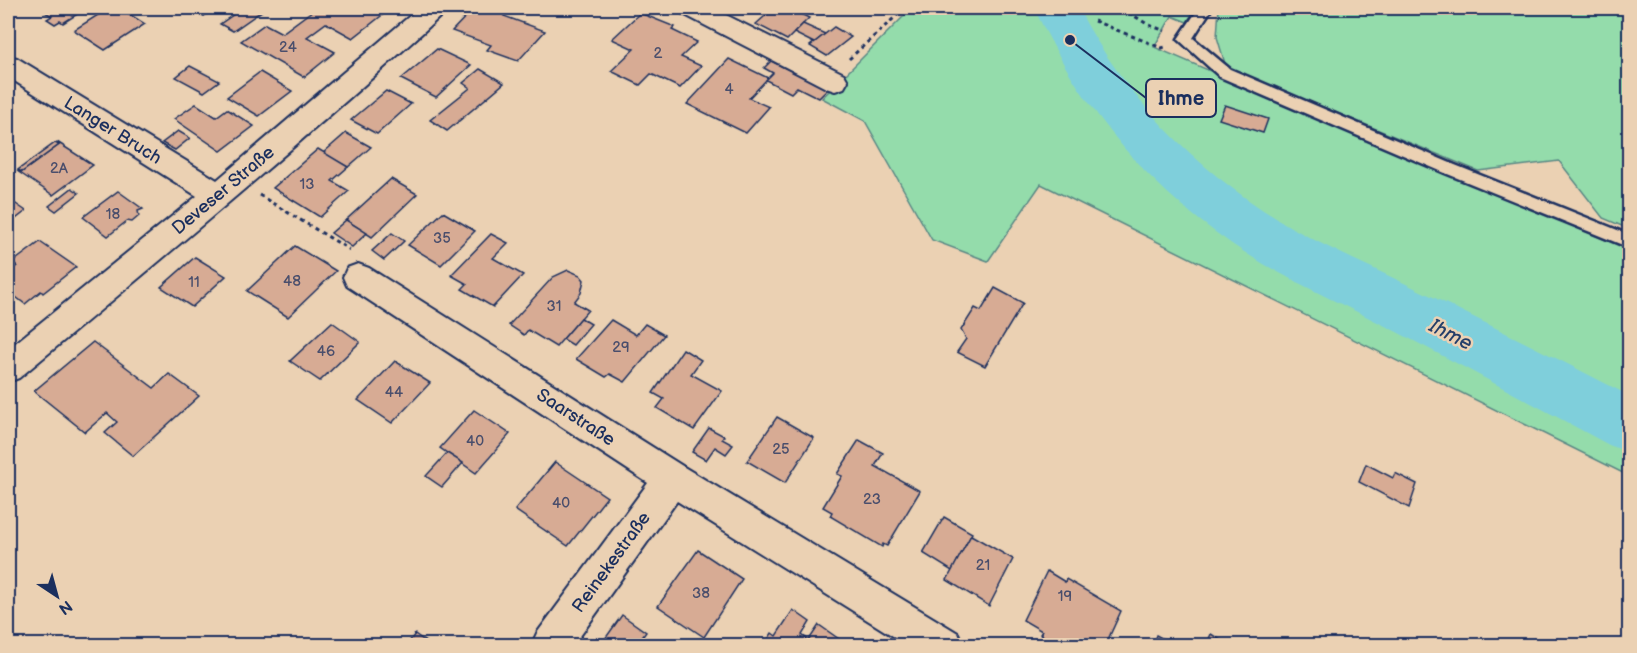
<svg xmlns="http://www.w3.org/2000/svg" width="1637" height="653" viewBox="0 0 1637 653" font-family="'Balsamiq Sans',sans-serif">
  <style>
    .green { fill: #94dcab; stroke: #588684; stroke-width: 1.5 }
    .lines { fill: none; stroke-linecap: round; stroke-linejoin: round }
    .river { fill: #7fcfdb; fill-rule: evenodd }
    .building { fill: #d7ab94; stroke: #1b2f5e; stroke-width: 1.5 }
    .service-casing { stroke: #1b2f5e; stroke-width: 5 }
    .minor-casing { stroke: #1b2f5e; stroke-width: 4 }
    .path { stroke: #1b2f5e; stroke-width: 3; stroke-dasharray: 4 4; stroke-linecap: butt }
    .service { fill: #ebd1b3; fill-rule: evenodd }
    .minor { fill: #ebd1b3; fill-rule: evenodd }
    .labels { text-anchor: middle; stroke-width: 5; stroke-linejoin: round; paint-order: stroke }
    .number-label { font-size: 15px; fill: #4a4e6c }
    .street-label { font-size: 18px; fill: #1b2f5e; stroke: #ebd1b3 }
    .water-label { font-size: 20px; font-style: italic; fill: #253f6a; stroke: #ebd1b3 }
    .leader { fill: none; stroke: #1b2f5e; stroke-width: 2 }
    .callout-dot { fill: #1b2f5e; stroke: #ebd1b3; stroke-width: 2 }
    .callout { fill: #ebd1b3; stroke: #1b2f5e; stroke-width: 2 }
    .callout-label { font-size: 20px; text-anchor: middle; font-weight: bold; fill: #1b2f5e }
  </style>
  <rect width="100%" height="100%" fill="#ebd1b3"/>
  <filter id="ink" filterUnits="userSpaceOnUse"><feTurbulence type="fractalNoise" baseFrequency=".0167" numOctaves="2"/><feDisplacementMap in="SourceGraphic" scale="12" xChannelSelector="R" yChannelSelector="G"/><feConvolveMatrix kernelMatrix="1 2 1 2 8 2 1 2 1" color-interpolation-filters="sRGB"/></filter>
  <g filter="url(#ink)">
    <g class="green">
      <polygon points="912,8 1196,8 1187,22 1172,16 1154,47 1629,250 1629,417 1274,238 1189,175 1110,92 1077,40 1068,48 1098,96 1177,182 1270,249 1629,432 1629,476 1041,184 988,261 932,240 865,121 822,98"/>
      <polygon points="1219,8 1629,8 1629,229 1603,218 1559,161 1478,171 1226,67 1217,37"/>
    </g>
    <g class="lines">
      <path class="river" d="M1034,8H1078C1127,100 1199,173 1289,226C1332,251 1378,270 1423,292C1492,326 1561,360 1630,396V453L1609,445C1539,407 1468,369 1397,332C1349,307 1298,285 1252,257C1153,195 1084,113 1034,8Z"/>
    </g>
    <g class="building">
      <polygon points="38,8 87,8 63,23 60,21 55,24 47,19 52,16"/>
      <polygon points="109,8 120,8 145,24 105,50 74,30"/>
      <polygon points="190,8 215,8 204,16"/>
      <polygon points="243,8 266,8 233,31 220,24"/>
      <polygon points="316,8 390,9 353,38 326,23 307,37 335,52 304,77 241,41 265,24 282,33"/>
      <polygon points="474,8 512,8 504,16 545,31 518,61 487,50 491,45 452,31"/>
      <polygon points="774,8 788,8 809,18 787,40 756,24"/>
      <polygon points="640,13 675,27 672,30 697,42 681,57 701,66 680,88 651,74 640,85 611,71 634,49 612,39"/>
      <polygon points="803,24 825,34 814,43 794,33"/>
      <polygon points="834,27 851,37 827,56 810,46"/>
      <polygon points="437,49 471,65 436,97 401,79"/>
      <polygon points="729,59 768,78 749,98 769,107 746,133 687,104"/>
      <polygon points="771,61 828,89 819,98 797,87 791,93 766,80 773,73 764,68"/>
      <polygon points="190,66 219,81 204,92 176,77"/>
      <polygon points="480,69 504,83 447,131 430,120 470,88 463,83"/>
      <polygon points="260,72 292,91 259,116 227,97"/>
      <polygon points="386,91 411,104 377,134 351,120"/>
      <polygon points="196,104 216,117 227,109 254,126 221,151 174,119"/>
      <polygon points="1225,105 1268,119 1263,133 1219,119"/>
      <polygon points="178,131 190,138 175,150 162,143"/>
      <polygon points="346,133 371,147 348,167 323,153"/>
      <polygon points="57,142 93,165 53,195 17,171 22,172 59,145"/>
      <polygon points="55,143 59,145 22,172 18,170"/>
      <polygon points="318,149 348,167 332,181 349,191 320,217 273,188"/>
      <polygon points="391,179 417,194 372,237 346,220"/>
      <polygon points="72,188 79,193 56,211 49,206"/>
      <polygon points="118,191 143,209 138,211 139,216 132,222 127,221 108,236 83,217"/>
      <polygon points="13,202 26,211 8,225 8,206"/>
      <polygon points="443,212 475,231 441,265 408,245"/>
      <polygon points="346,220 367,233 352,247 331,233"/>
      <polygon points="392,233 404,241 384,260 372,251"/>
      <polygon points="491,234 508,243 493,258 523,275 493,307 462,289 467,284 451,275"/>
      <polygon points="40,242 76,267 43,293 41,291 25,304 8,291 8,273 17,266 13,262"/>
      <polygon points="295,246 336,271 288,317 247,291"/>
      <polygon points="195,257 226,276 192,307 161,287"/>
      <polygon points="568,270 580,275 584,280 581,293 574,302 588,310 556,347 528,330 524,335 509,325 553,277"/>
      <polygon points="995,288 1023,303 985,366 957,352 966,339 961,330 975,308 981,311"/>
      <polygon points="581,318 591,324 573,345 563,339"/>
      <polygon points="611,320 636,335 645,324 664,335 625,382 610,374 606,377 576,359"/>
      <polygon points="332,322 360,342 320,381 290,361"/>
      <polygon points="93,342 154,388 169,374 199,396 133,456 105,433 117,422 107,413 85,432 34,391"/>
      <polygon points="683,349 701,360 691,374 722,391 694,430 657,408 664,399 653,393"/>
      <polygon points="395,361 430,383 392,423 358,400"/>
      <polygon points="474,410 510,434 476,473 440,448"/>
      <polygon points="777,417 814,438 785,483 747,461"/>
      <polygon points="709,428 724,436 722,439 733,445 726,454 715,447 706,460 692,452"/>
      <polygon points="859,440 883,453 875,466 920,491 887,546 883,544 882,547 830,516 832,512 823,507 842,476 837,474"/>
      <polygon points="447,453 463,463 442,487 426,476"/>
      <polygon points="555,462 607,497 568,546 515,510"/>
      <polygon points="1366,464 1393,478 1395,473 1417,484 1409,508 1359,482"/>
      <polygon points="944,517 972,533 952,571 923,553"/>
      <polygon points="971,535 1013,559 989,606 947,580"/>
      <polygon points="698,550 742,579 704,637 658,606"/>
      <polygon points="1047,571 1065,582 1066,579 1121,611 1105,646 1058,646 1040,634 1042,631 1023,620"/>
      <polygon points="793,610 810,622 802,635 809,640 819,625 849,646 764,646 772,633 776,636"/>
      <polygon points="622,615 646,632 636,646 600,646"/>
      <polygon points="415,634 431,646 406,646"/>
      <polygon points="1211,634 1230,646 1206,646"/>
      <polygon points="1156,635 1176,646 1152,646"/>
    </g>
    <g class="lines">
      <g class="service-casing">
        <polygon id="service" points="1199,8 1212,8 1193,38 1230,69 1455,165 1630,235 1630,248 1445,173 1220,77 1178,39"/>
      </g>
      <g class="minor-casing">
        <g id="minor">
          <path d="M419,8H446L443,14C306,140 162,259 19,378L8,382V349L197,196L8,77V56L17,58L217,180Z"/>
          <polygon points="680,8 712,8 844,74 848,81 844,88 835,91 826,88 683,14"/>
          <polygon points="358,264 369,268 684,467 958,633 964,646 909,646 677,501 573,646 531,646 537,633 648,483 347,286 343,277 347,268"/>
        </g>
      </g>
      <g class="path">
        <polyline points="1122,8 1147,24 1165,31"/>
        <polyline points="1094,21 1162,48 1168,46"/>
        <polyline points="849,59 905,8"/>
        <polyline points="259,195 350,250"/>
      </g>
      <use href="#service" class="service"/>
      <use href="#minor" class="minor"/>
    </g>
  </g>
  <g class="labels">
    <g class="number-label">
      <text x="288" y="52">24</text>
      <text x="658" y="58">2</text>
      <text x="729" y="94">4</text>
      <text x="59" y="173">2A</text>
      <text x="307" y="189">13</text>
      <text x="113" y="219">18</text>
      <text x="442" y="243">35</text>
      <text x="292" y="286">48</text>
      <text x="194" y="287">11</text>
      <text x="554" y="311">31</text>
      <text x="621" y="352">29</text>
      <text x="326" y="356">46</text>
      <text x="394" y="397">44</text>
      <text x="475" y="446">40</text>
      <text x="781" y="454">25</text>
      <text x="872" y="504">23</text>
      <text x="561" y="508">40</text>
      <text x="983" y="570">21</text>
      <text x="701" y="598">38</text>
      <text x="1065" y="601">19</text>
    </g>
    <g class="street-label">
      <text transform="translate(113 130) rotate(32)" y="6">Langer Bruch</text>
      <text transform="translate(223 190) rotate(-40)" y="6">Deveser Straße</text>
      <text transform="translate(576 417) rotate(33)" y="6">Saarstraße</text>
      <text transform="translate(611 562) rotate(-54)" y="6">Reinekestraße</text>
    </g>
    <g class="water-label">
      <text transform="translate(1451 334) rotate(27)" y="7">Ihme</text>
    </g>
  </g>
  <path class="leader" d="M1070 40L1146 98"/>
  <circle class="callout-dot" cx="1070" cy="40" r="6"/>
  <rect class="callout" x="1146" y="79" width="70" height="38" rx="6"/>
  <g class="callout-label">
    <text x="1181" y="105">Ihme</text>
  </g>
  <rect width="1637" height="653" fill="none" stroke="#ebd1b3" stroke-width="30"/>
  <rect x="15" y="15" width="1607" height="623" fill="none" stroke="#1b2f5e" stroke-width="2" filter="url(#ink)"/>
  <g transform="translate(57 596) rotate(144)" stroke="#ebd1b3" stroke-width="4.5" paint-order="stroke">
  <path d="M0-4.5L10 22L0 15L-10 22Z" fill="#1b2f5e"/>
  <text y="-9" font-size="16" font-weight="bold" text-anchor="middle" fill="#1b2f5e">N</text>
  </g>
</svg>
